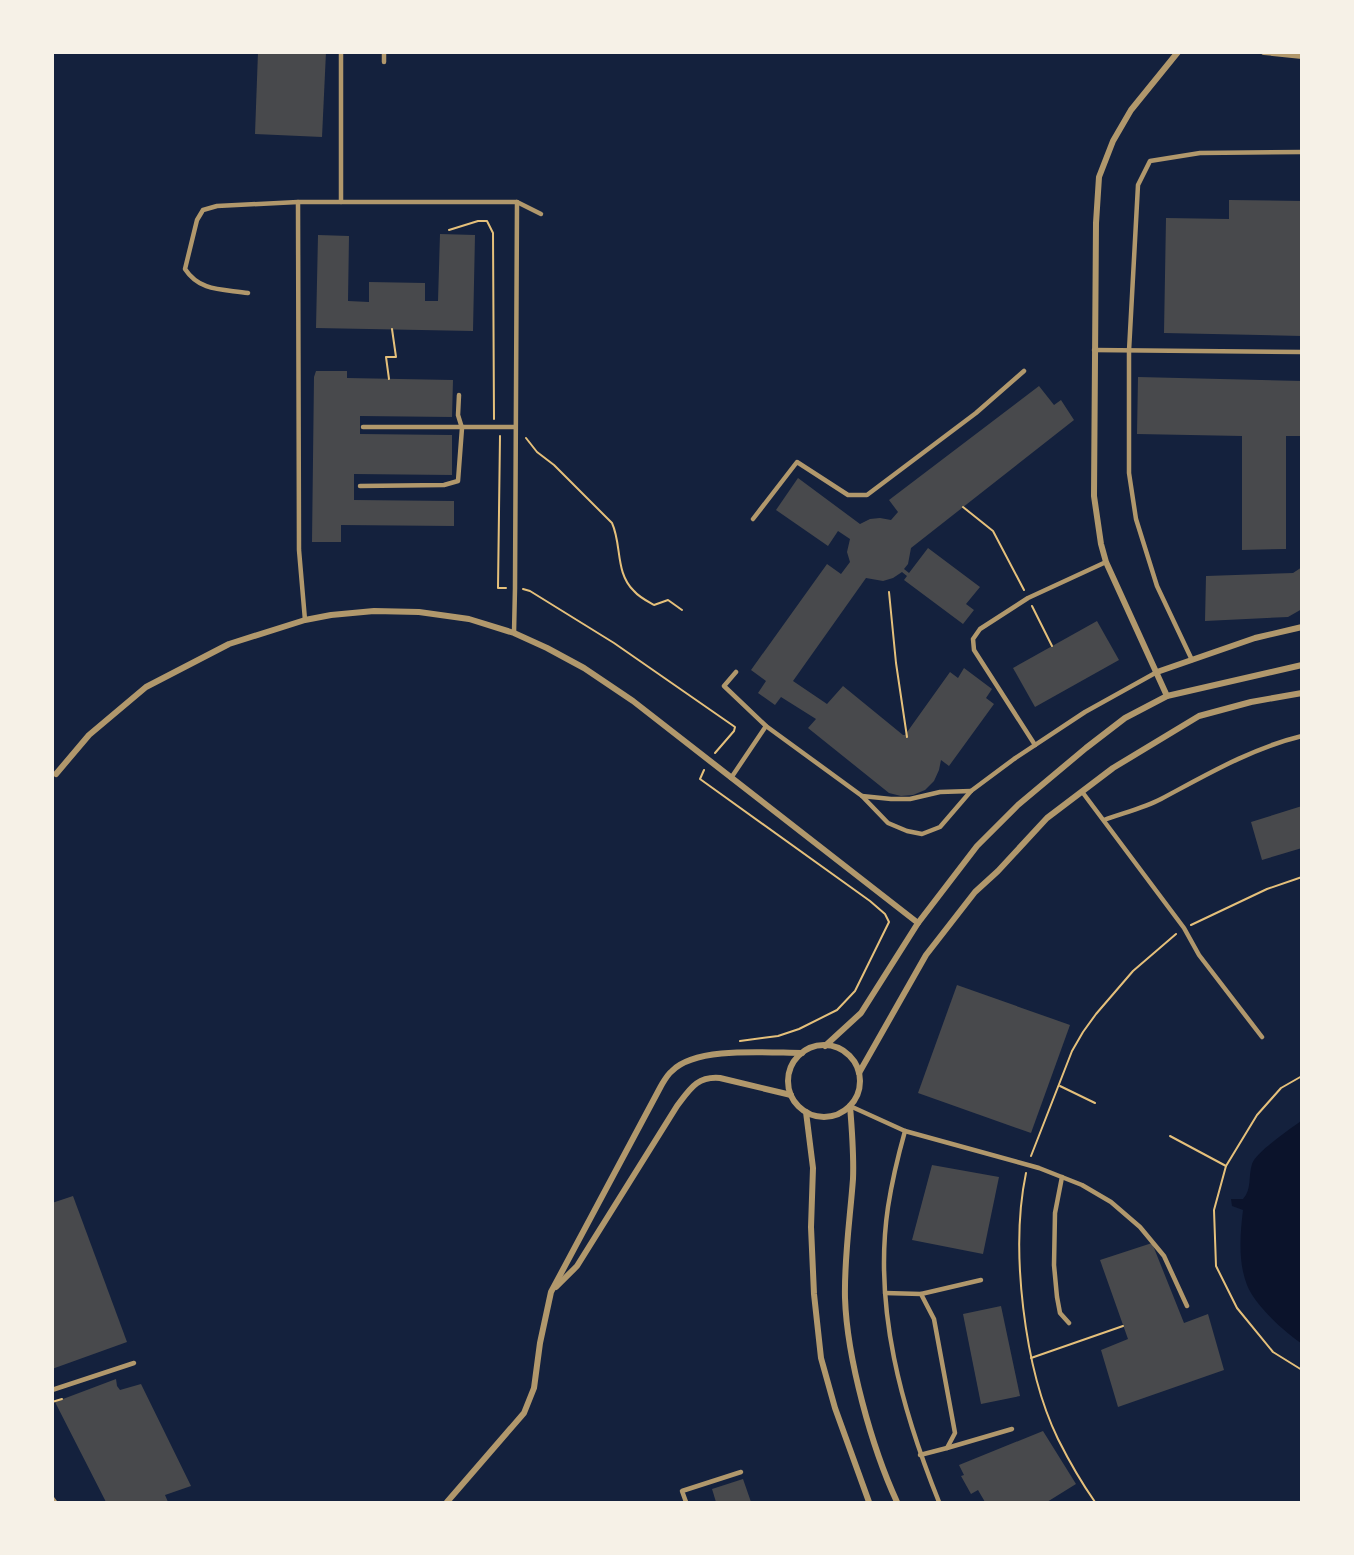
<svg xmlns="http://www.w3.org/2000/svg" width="1354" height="1555" viewBox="0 0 1354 1555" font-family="'Source Serif 4',serif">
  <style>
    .water { fill: #0b132b }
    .building { fill: #48494c }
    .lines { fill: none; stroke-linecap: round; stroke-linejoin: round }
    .path { stroke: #e5c07b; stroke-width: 2 }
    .service { stroke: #b1986c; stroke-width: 4.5 }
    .minor { stroke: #b1986c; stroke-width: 6 }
  </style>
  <rect width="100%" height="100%" fill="#14213d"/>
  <path class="water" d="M1301,1121V1343C1284,1332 1255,1305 1247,1285C1238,1262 1240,1235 1243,1210L1232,1206L1231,1199H1243C1252,1189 1248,1177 1252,1164C1256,1152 1290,1129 1301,1121Z"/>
  <g class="building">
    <polygon points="258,52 326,52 322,137 255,134"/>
    <polygon points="1229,200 1302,201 1302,336 1164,333 1166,218 1229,219"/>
    <polygon points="440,234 475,235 473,331 316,328 318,235 349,236 348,301 369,302 369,282 425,283 425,301 438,301"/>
    <polygon points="316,371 347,371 347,378 453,380 452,417 360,416 360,434 452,435 452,475 354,474 354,500 454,501 454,526 341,525 341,542 312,542 314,377"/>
    <polygon points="1138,377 1302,381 1302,436 1286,436 1286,549 1242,550 1242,436 1137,434"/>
    <polygon points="1039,386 1054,405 1061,400 1074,420 911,548 908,564 904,569 909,573 928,548 980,587 966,604 974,610 963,624 904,580 907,576 902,572 893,578 883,581 866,578 793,681 827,704 843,686 903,735 905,735 950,672 958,678 964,668 992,689 986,698 994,704 949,766 941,760 939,770 934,781 925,790 913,795 901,796 889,793 808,728 816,719 781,697 775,705 758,693 766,681 751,670 827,564 841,574 850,562 847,552 850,539 838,531 828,546 776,510 798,478 860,524 870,519 880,518 891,520 898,512 889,500"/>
    <polygon points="1302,567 1302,609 1288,617 1205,621 1206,576 1293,573"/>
    <polygon points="1097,621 1119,660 1035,707 1013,668"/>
    <polygon points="1302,806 1302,848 1262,860 1251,822"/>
    <polygon points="957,985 1070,1025 1031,1133 918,1093"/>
    <polygon points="932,1165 999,1177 983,1254 912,1240"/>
    <polygon points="73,1196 127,1342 52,1369 52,1203"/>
    <polygon points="1152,1243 1184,1323 1208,1314 1224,1370 1118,1407 1101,1350 1128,1339 1100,1260"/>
    <polygon points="1001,1306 1020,1396 981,1404 963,1314"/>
    <polygon points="116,1379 117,1386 120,1390 141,1384 191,1486 165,1495 168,1502 106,1502 55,1402"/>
    <polygon points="1043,1431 1076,1484 1047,1502 985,1502 978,1490 971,1494 961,1476 964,1475 959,1465"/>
    <polygon points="743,1479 751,1502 716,1502 712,1489"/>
  </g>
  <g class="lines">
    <g class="path">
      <polyline points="449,230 478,221 487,221 493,233 494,419"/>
      <polyline points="389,379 386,357 396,357 392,329"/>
      <polyline points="500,436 498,588 506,588"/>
      <path d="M526,438L537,452L554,465L612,523C622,545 615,573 634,591C639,597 647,601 654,605L668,600L682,610"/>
      <polyline points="963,507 993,531 1024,590"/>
      <polyline points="523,589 530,591 614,643 735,727 734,731 715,753"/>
      <polyline points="889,592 896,663 907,737"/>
      <polyline points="1032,606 1052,646"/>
      <polyline points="704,770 700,779 870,901 885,914 889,922 855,991 837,1010 799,1029 778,1036 740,1041"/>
      <polyline points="1191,925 1267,889 1302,877"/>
      <polyline points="1302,1076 1281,1088 1257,1115 1226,1166 1214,1210 1216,1266 1237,1308 1273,1352 1302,1370"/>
      <polyline points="1060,1086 1095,1103"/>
      <polyline points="1170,1136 1226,1166"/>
      <polyline points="1031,1156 1072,1051 1083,1032 1096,1014 1133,971 1176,934"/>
      <path d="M1026,1173C1010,1249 1024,1369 1058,1439C1069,1461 1081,1482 1095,1502"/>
      <polyline points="1031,1358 1123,1326"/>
      <polyline points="52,1402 62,1399"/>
    </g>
    <g class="service">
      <polyline points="341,52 341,202"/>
      <polyline points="384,62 384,52"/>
      <polyline points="298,202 299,550 305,620"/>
      <polyline points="517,202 541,214"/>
      <path d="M248,293C223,289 200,292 185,269L197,220L203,210L217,206L298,202H517L515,588L514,633"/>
      <polyline points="1094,350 1302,352"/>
      <polyline points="363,427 515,427"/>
      <polyline points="360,486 444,485 458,481 462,428 458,415 459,395"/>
      <polyline points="753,519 797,462 848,495 867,495 976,413 1024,371"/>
      <polyline points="1192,660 1157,586 1136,519 1129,473 1129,351 1138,185 1150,161 1200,153 1302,152"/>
      <polyline points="736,672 724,686 766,726 862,796 888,823 907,831 922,834 940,827 971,791 1014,759 1085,712 1157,672"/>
      <polyline points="1035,745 974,650 973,639 980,629 1028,598 1106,562"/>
      <polyline points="731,778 766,726"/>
      <polyline points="1083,793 1184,928 1199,955 1262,1037"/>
      <polyline points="862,796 891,799 910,799 940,792 971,791"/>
      <path d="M1104,820C1123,813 1144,808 1161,799C1206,775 1252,748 1302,736"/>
      <polyline points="850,1106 905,1131 1039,1168 1082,1185 1111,1202 1140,1227 1164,1256 1187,1306"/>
      <path d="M905,1131C898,1156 892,1181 888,1207C873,1308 902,1410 939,1502"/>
      <polyline points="1062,1177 1055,1213 1054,1265 1057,1297 1060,1313 1069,1323"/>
      <polyline points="885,1293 921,1294 934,1319 955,1433 947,1448 920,1455"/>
      <polyline points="921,1294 981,1280"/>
      <polyline points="52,1390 134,1363"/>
      <polyline points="947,1448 1012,1429"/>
      <polyline points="52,1498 55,1502"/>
      <polyline points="686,1502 682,1491 741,1472"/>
    </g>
    <g class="minor">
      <polyline points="1264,52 1302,56"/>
      <polyline points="1157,672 1255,638 1302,627"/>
      <polyline points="1167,696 1106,562 1101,544 1094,496 1096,223 1099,177 1113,141 1131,110 1178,52"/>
      <polyline points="56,774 89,735 146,687 229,644 305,620 331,615 374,611 419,612 469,619 514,633 547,648 584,668 633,701 918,923"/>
      <circle cx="824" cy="1081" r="36"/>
      <polyline points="825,1046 861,1013 918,923 977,846 1018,805 1086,748 1125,718 1167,696 1302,665"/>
      <polyline points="859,1073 926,955 975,892 998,871 1047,818 1113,768 1199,716 1251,702 1302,693"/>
      <path d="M850,1106C852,1130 854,1155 853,1179C850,1219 844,1259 845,1298C847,1359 872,1448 897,1502"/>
      <polyline points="806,1112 813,1168 811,1227 814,1294 821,1358 835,1408 869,1502"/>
      <path d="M556,1287L577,1266L677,1106C690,1089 697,1076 720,1078L791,1095"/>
      <path d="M447,1502L524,1413L534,1388L540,1343L551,1292L661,1086C664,1081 667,1075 672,1071C696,1046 769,1053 802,1053"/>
    </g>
  </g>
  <rect width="1354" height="1555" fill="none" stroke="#f6f1e7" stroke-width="108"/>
</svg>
